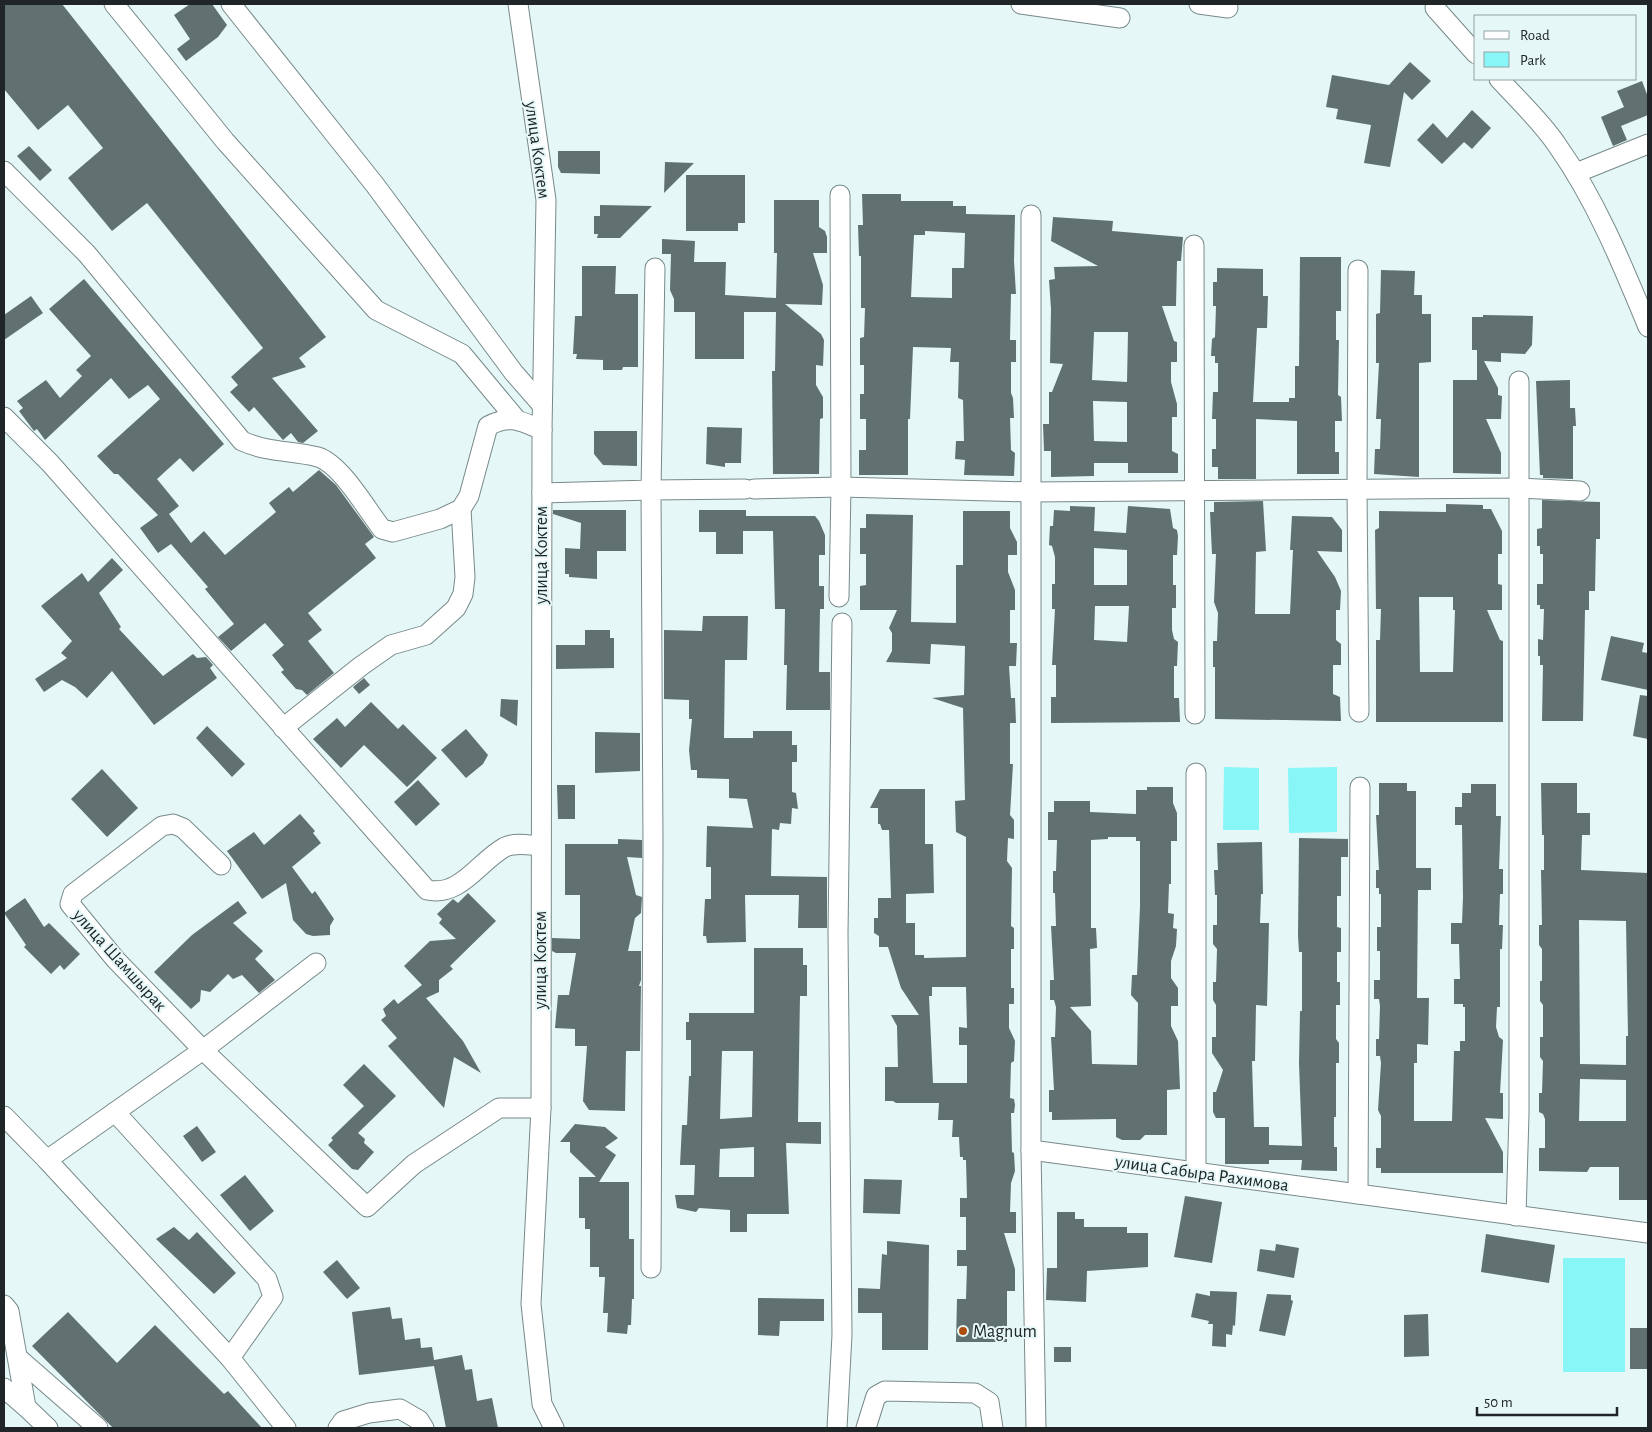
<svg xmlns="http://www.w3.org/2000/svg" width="1652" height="1432" viewBox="0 0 1652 1432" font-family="'Alegreya Sans',sans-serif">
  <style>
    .green { fill: #88f6f7 }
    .building { fill: #617171; fill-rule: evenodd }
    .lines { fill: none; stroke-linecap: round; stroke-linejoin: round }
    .minor-casing { stroke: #788989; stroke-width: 21 }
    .minor { stroke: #fff; stroke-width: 19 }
    .poi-dot { fill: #af4d0d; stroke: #e5f7f7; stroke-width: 2 }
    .labels { text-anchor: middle; stroke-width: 4; stroke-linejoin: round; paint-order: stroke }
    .street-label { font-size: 18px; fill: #202627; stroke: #e5f7f7 }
    .poi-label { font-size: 18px; fill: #202627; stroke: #e5f7f7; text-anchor: start }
  </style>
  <rect width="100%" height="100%" fill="#e5f7f7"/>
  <g class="green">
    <polygon points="1224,767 1259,768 1259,830 1223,830"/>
    <polygon points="1337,767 1337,832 1289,833 1288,768"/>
    <rect x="1563" y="1258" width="62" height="114"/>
  </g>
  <g class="building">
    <polygon points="4,4 62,4 326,337 299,358 306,367 272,378 318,431 303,443 298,442 291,433 283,440 254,407 249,412 230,392 238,385 231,377 263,348 147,203 112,231 68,178 103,148 68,105 38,130 4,89"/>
    <polygon points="190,4 212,4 227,25 218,37 186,61 177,49 190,39 174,15"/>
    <polygon points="1410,62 1431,81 1412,100 1404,92 1390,167 1364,163 1371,125 1336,119 1338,109 1326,107 1332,75 1389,85"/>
    <polygon points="1642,81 1648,97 1648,115 1621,126 1627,140 1613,146 1601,117 1624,107 1617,91"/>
    <polygon points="1472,110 1491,128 1472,149 1464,142 1442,164 1417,140 1433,123 1447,138"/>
    <polygon points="29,146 52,170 40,181 17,156"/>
    <polygon points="558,151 600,151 600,174 561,173 558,167"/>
    <polygon points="665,162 694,163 664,193"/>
    <polygon points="686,175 745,175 745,223 738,223 738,231 686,231"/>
    <path d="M862,194H901V201H953V206H966V214L1015,215L1014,261L1016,294H1011L1010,340H1016V362H1011V393L1013,398L1014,418H1010L1011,450L1015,453L1014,476L964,475L965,460L955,459L956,441H964L963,400L958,398L959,362H950L951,348L913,347L910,419H908V475H859V450H866V419H860V394H864V365H860V338L864,337L865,308H861V256H859L858,225H863ZM925,231L965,233L964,268H952V298L911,297L914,235H925Z"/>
    <polygon points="774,200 819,200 819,227 825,231 827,237 827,253 813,253 823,285 822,305 785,304 821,334 824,340 823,366 816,365 816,385 823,397 823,418 820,419 819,474 773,474 772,371 775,371 776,312 744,312 744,359 695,359 695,312 674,312 674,299 670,290 671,254 662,254 662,239 695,241 694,262 726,262 725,295 776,298 777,253 774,253"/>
    <polygon points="600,205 652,206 620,238 597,238 598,234 594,234 594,216 600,216"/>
    <path d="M1053,217L1113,221L1112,231L1183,237L1181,261H1177L1176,306H1162L1174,341L1177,342V362H1171V382L1177,404V417H1172V451L1178,454V473H1128V463H1094V476L1051,477V451H1044L1043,424H1049V392H1052L1063,364L1050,363L1051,309L1049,280L1055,279L1054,267L1098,266L1051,241ZM1094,332H1128L1127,382L1092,380ZM1093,401L1127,402V442L1094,441Z"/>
    <polygon points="1300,257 1341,257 1341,311 1336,311 1336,340 1339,340 1338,395 1341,397 1342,421 1335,421 1335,452 1339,452 1339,474 1297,474 1297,421 1256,419 1256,479 1218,479 1218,467 1212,467 1212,449 1216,449 1216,419 1212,419 1213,392 1218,392 1218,363 1215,363 1215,356 1211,356 1212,339 1215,337 1216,306 1213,306 1213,282 1217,282 1217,268 1263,269 1263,296 1268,296 1267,328 1257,328 1253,402 1289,402 1289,398 1295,398 1295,366 1299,366"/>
    <polygon points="582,266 616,266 615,294 638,294 638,367 623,367 622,370 603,370 603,360 576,359 577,354 573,354 575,316 582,316"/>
    <polygon points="1381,270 1415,271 1414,295 1422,295 1422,314 1431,314 1431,362 1419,363 1419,477 1374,474 1375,449 1380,449 1381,419 1376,419 1379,363 1376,363 1376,314 1380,313"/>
    <polygon points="84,279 224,444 193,472 180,458 157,479 179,506 169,514 191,543 204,531 225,555 276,512 269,503 289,487 293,492 319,470 336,485 374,537 365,544 376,558 308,613 322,630 308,641 334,673 307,695 302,690 296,689 281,672 284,670 272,655 284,645 265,623 231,651 218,637 234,624 205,589 208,587 171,544 158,553 140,528 158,515 118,474 114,474 97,456 160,399 148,385 129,399 111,378 45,440 37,429 34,431 19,411 23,408 17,401 46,380 60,398 82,376 76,370 91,356 49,309"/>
    <polygon points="31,296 43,313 4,340 4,315"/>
    <polygon points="1483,315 1533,316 1532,345 1525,354 1501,353 1501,362 1484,361 1498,388 1498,395 1502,396 1501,419 1486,419 1501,453 1501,474 1453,473 1453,380 1477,380 1477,350 1472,350 1472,317 1483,317"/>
    <polygon points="1570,380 1570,408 1575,408 1576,426 1573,426 1573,479 1543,478 1543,475 1540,475 1536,381"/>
    <polygon points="707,427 742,428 741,463 725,463 725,467 706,464"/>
    <polygon points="594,431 637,431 637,466 603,465 594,454"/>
    <polygon points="1542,500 1600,502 1600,539 1596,539 1595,591 1589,591 1589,610 1585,610 1583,721 1542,721 1543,665 1540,665 1540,656 1538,656 1538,639 1543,640 1544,609 1540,609 1540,605 1537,605 1537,584 1543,584 1543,554 1540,554 1540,546 1537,546 1537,529 1542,528"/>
    <polygon points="1263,501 1266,551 1256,552 1255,614 1290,614 1293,550 1290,550 1292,516 1332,517 1342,530 1342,552 1317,551 1335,577 1341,591 1340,610 1336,610 1336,640 1341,644 1341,665 1333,665 1333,694 1340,697 1341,721 1215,719 1215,667 1213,667 1213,641 1217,641 1218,613 1214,602 1216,554 1212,554 1210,512 1214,512 1214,502"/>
    <path d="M1446,504L1483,505V509H1491L1502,531V554H1498V584L1502,585V610H1487L1500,640L1503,641V722H1376V640H1380L1381,609H1376L1375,530L1379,528V511L1446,512ZM1419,597H1453V610H1455L1453,672H1420Z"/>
    <path d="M1070,506L1095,507L1094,531L1126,533L1128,506L1170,509L1173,528L1177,530L1178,536L1177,555H1173V585H1176V608H1172V630L1174,639L1178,642L1177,666H1174V698H1179L1180,722L1051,723V697H1056V665H1052L1055,609H1052V584H1055V557L1052,546L1049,545L1050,526H1053L1054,510L1070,511ZM1094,548L1127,550V585H1094ZM1095,606H1129L1127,642L1094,640Z"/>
    <polygon points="553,510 626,510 626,551 597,551 597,579 569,577 569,574 565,574 565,548 580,549 581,523 553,514"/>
    <polygon points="699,510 746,510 746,516 815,516 819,521 825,535 825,555 819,555 819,586 824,586 824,609 820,609 819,672 830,672 830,710 786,710 787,665 784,665 785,609 775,609 773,531 743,531 743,554 716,554 716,532 699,532"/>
    <path d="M963,511H1010V528L1017,542V555H1008V572L1015,590V610H1010V643H1017L1016,666H1009L1011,698H1015L1016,723H1010V764H1013L1010,815L1014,820V839L1008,838L1007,861L1012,868L1011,926L1014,928V949H1011V988H1014V1004H1009V1028L1015,1041L1014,1061L1011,1063L1010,1098L1014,1099L1015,1105L1014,1113H1011L1012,1152L1014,1153L1015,1171L1011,1183L1010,1212H1016V1233H1004L1015,1269V1291H1007V1342H956L957,1299H966L967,1266H957V1250H966V1217H960V1198H967L966,1160H963V1157H960L959,1137H952L953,1120H938L939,1103H896L893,1101H885V1067H898L897,1026L891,1015H919L901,988L888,947H879V936L874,933V918H878V898H891L889,830H882L880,824H878V808H870L880,789H925V844H933L934,893L906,894V923H915V955H924V958L966,957V837L956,832L955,801L965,800L963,708L932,698L964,695L965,646L931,644L930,664L886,662L892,651V633L889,628L897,610H860V586L866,585V554H860V528H866V514L913,515L911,622L956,623V565H963ZM932,987H966L967,1028L959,1027V1045H967V1083H933L929,996H932Z"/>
    <polygon points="112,558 123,570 99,593 121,627 119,629 163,676 193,654 197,658 206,657 213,665 210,668 217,678 154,725 112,671 87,698 75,687 62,680 44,692 35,679 67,658 61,653 72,641 41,606 82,573 88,582"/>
    <polygon points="703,616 748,616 747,660 725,660 724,738 753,738 753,731 792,731 792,745 797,745 797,762 792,762 792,792 796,793 798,809 792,808 791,824 780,823 779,830 772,829 771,876 827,877 827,928 798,928 799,895 745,895 746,942 707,943 706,936 703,936 705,899 711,899 711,867 706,867 707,826 753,828 747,799 729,798 729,779 697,778 697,770 691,770 689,750 692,719 689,719 689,700 664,699 664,630 702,631"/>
    <polygon points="585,630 610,630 610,638 614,638 614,668 556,669 556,645 585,645"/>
    <polygon points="1611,636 1644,643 1642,652 1648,653 1648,690 1601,680"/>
    <polygon points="364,678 370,685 359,694 353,687"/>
    <polygon points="1640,695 1648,696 1648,739 1633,736"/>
    <polygon points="501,699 518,700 517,726 500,716"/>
    <polygon points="371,702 398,729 403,724 437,758 407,787 364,745 341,768 313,739 337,718 345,727"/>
    <polygon points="207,726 245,764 232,777 196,738"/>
    <polygon points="466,729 488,755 483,764 466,778 441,750"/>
    <polygon points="595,732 640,733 640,771 595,773"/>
    <polygon points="102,769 138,808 107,837 71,799"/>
    <polygon points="418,780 440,804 416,826 394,802"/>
    <polygon points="1379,783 1407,783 1407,791 1416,791 1416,868 1431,868 1431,890 1418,890 1417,998 1429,998 1428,1045 1417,1044 1417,1063 1414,1063 1414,1121 1452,1121 1454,1051 1460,1051 1460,1041 1465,1041 1465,1007 1463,1007 1463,1004 1454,1004 1454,979 1460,979 1459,944 1451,944 1451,923 1462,923 1463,897 1462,825 1455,825 1455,807 1462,807 1462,793 1471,793 1471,784 1496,784 1496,816 1501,816 1499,869 1503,869 1503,894 1500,894 1499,925 1503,925 1502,949 1500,949 1500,1007 1497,1007 1496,1027 1499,1037 1503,1040 1500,1093 1503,1093 1503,1119 1485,1118 1503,1152 1503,1173 1381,1173 1381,1168 1376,1168 1376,1148 1381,1148 1381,1116 1378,1110 1381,1063 1380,1056 1376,1056 1376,1039 1379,1039 1380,1006 1379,999 1374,999 1374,980 1380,980 1380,951 1377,951 1377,927 1381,927 1381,894 1379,894 1379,888 1376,888 1376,870 1379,870 1376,815 1379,815"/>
    <path d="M1541,783H1577V813H1590V835H1582L1581,870L1648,873V1200H1619V1167H1590L1587,1172L1539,1171V1148H1545V1119L1543,1114L1539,1112V1093H1542L1543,1061L1540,1057V1037H1543V1005L1540,1001V981H1542V949L1539,945V925H1542L1541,870H1544V835H1542ZM1579,920L1626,921L1628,1036H1626V1065L1580,1064ZM1580,1079L1626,1080V1121H1579Z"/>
    <polygon points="557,785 575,785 575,819 558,819"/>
    <path d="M1147,787H1173V803L1177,813V841H1171V884H1169L1168,913L1174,914L1173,928L1177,929L1176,946L1171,961V978L1178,988V1006H1171V1026L1178,1041L1180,1089L1167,1090V1135H1145L1140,1140H1122L1116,1137V1119L1052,1120V1112H1049V1090H1054L1051,1037H1055L1056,1007L1054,1000H1050V980H1054L1051,926H1056L1055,893H1053V871H1056L1057,840H1048V812H1054V801H1090V812L1136,814V790H1147ZM1108,837H1136V841H1140V907L1137,975H1132L1131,995L1138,1003L1137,1065L1092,1064L1091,1031L1070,1007L1091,1006L1090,949L1097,948L1096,928H1091V840L1108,839Z"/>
    <polygon points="300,814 315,831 313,833 321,843 292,867 312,894 315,891 334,919 330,926 330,935 313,936 306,934 293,920 286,883 262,899 227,851 254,832 264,845"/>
    <polygon points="1299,838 1348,839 1348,857 1341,857 1341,896 1337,896 1337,927 1341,928 1341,952 1337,952 1337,982 1340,982 1340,1005 1336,1005 1336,1039 1339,1043 1339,1063 1336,1063 1336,1117 1334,1117 1334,1147 1337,1147 1337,1171 1301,1170 1302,1160 1269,1160 1269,1164 1225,1164 1225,1118 1216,1118 1213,1112 1213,1092 1216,1092 1223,1070 1212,1053 1212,1037 1216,1037 1216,1005 1213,1000 1213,982 1216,982 1217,949 1213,944 1213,925 1217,925 1217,895 1215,895 1214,870 1218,870 1217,843 1262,842 1263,894 1261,894 1260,923 1269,923 1267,1006 1256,1005 1255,1061 1252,1061 1254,1127 1269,1127 1269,1145 1302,1146 1299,1063 1300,1011 1302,1011 1302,952 1299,952 1298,936"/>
    <polygon points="618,839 642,840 642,858 627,857 636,895 642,897 641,913 635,918 628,951 641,951 641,980 639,986 641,986 640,1051 626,1051 625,1111 589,1110 583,1101 587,1046 575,1046 575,1029 555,1028 558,995 569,995 576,953 556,953 552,951 552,938 580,939 580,895 565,895 565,844 618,844"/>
    <polygon points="468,893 496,921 450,966 453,969 439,980 439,992 426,998 463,1041 481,1073 454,1057 444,1108 388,1046 397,1038 381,1020 386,1016 383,1009 394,999 398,1004 422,985 404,966 430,941 456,939 439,923 442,919 437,914 453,899 458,903"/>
    <polygon points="25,898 44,927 49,923 80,954 64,970 60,965 51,974 24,947 26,945 4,913"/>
    <polygon points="238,901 247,913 233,923 263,951 255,959 275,980 259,993 242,975 233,979 228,974 210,992 201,990 200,1001 191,1009 154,972 192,935"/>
    <path d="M754,948H803V965H807V996H800L798,1122H821V1144L786,1143L789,1214H747V1232H730V1210L699,1208L696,1212L677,1208L675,1195H694L695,1165H680L682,1125H687L689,1076H691V1040H686V1022H689V1013H754ZM722,1051H753L752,1117L720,1119ZM754,1147V1177H719L720,1149Z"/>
    <polygon points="364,1064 396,1096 358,1133 365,1139 364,1143 374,1152 358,1170 352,1169 328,1145 333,1140 331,1138 364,1106 343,1085"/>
    <polygon points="575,1124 605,1127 618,1138 605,1147 616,1155 599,1182 629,1182 629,1239 634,1239 634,1299 632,1299 631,1325 628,1325 627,1334 607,1332 608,1313 603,1313 605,1277 599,1277 599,1267 590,1267 590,1229 585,1229 585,1218 579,1218 579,1177 596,1177 570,1152 570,1142 560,1142"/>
    <polygon points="197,1126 216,1152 202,1162 183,1136"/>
    <polygon points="245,1175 274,1211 250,1231 220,1195"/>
    <polygon points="864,1179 902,1180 900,1214 863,1213"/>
    <polygon points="1185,1196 1222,1202 1212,1263 1174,1257"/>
    <polygon points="1057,1212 1075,1212 1075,1219 1084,1219 1084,1227 1127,1227 1127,1233 1148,1233 1148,1267 1087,1271 1086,1302 1046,1300 1047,1268 1057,1268"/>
    <polygon points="174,1227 189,1240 197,1232 236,1273 214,1294 156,1239"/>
    <polygon points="1486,1234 1555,1245 1549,1283 1481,1272"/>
    <polygon points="887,1241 929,1245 928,1350 882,1350 882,1313 858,1313 858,1288 880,1289 882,1254 887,1255"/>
    <polygon points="1276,1244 1299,1248 1294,1278 1257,1271 1260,1249 1275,1251"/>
    <polygon points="337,1260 360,1288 347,1299 323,1272"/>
    <polygon points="1210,1291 1237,1292 1235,1326 1233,1325 1232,1335 1226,1334 1226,1347 1212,1346 1213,1324 1208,1324 1209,1321 1191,1317 1196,1293 1210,1296"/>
    <polygon points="1267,1294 1291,1295 1291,1300 1293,1301 1285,1336 1259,1331"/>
    <polygon points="758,1298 824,1299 824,1321 780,1321 779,1336 758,1335"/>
    <polygon points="390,1307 392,1319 402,1318 405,1340 420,1338 421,1348 432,1347 434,1360 462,1355 465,1370 472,1369 477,1401 492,1398 498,1428 446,1428 434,1366 359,1375 352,1312"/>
    <polygon points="68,1312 117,1363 155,1325 224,1394 228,1391 262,1428 113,1428 32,1346"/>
    <polygon points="1428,1314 1429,1356 1404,1357 1404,1315"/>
    <rect x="1630" y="1328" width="18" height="41"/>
    <rect x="1054" y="1347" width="17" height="15"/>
  </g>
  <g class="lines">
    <g class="minor-casing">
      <g id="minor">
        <polyline points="114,4 225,141 376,310 462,354 516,419"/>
        <polyline points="231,4 375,185 514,373 542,405"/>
        <polyline points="518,4 546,200 542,430 541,1108"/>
        <polyline points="1021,4 1120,18"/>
        <polyline points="1199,4 1228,8"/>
        <polyline points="1435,8 1476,54"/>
        <path d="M1499,79C1518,100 1541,121 1557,145C1596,200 1622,264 1648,327"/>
        <path d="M4,171L87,254L242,441C269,453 290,450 318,457C341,464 367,510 382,529L393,532L440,519L461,509L469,496L488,426C510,414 521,421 542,430"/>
        <polyline points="1576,173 1648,144"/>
        <polyline points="1031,215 1031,1150"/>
        <polyline points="1194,245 1195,714"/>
        <polyline points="1358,270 1357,488 1359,712"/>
        <path d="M4,417L50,463L427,890C461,897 478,862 505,847C516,842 529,845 540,846"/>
        <polyline points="754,489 841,487 1031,492 1520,488 1580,491"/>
        <polyline points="542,493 651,490 655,268"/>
        <polyline points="839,597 841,487 840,195"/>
        <polyline points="283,728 361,666 391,645 426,635 456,608 463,594 465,577 461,509"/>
        <polyline points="221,865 183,828 173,824 162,826 73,894 70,904 116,960 203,1050 367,1207 414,1164 499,1108 541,1108 531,1304 542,1404 554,1428"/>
        <polyline points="115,1112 267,1279 273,1297 230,1358"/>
        <polyline points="4,1116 47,1160"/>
        <polyline points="1196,1171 1196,773"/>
        <polyline points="1358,1194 1360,787"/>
        <polyline points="1516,1216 1519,1114 1519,381"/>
        <polyline points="651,1268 653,843 651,490 745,489"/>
        <polyline points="4,1305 9,1311 26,1407 48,1428"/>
        <polyline points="18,1358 98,1428"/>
        <polyline points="4,1388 26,1407"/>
        <polyline points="286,1428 230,1358 47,1160 203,1050 316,963"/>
        <polyline points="338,1428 343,1421 369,1413 400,1409 419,1420 424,1428"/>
        <polyline points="837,1428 842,1335 838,934 842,623"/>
        <polyline points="866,1428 876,1396 885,1391 975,1393 989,1402 993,1428"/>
        <polyline points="1036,1428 1031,1150 1648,1233"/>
      </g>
    </g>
    <use href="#minor" class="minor"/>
  </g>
  <circle class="poi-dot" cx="963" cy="1331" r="5"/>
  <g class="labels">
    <g class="street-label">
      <text transform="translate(538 150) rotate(82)" y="6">улица Коктем</text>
      <text transform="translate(541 555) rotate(-90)" y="6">улица Коктем</text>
      <text transform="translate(120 960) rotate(48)" y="6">улица Шамшырак</text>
      <text transform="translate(540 960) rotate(-90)" y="6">улица Коктем</text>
      <text transform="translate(1202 1173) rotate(8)" y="6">улица Сабыра Рахимова</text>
    </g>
    <g class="poi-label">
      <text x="973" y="1337">Magnum</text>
    </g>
  </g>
  <rect width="1652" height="1432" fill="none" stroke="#202627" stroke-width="10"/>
  <rect x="1474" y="15" width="162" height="65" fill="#e5f7f7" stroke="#96a3a4"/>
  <rect x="1484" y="31" width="25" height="8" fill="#ffffff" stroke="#96a3a4"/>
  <text x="1520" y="40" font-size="15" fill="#202627">Road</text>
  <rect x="1484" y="52" width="25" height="15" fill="#88f6f7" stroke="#96a3a4"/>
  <text x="1520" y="65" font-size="15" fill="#202627">Park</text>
  <path d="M1477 1407v8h140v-8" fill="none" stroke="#202627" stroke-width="2.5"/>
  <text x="1484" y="1407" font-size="15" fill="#202627" stroke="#e5f7f7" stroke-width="4" paint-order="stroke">50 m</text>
</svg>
